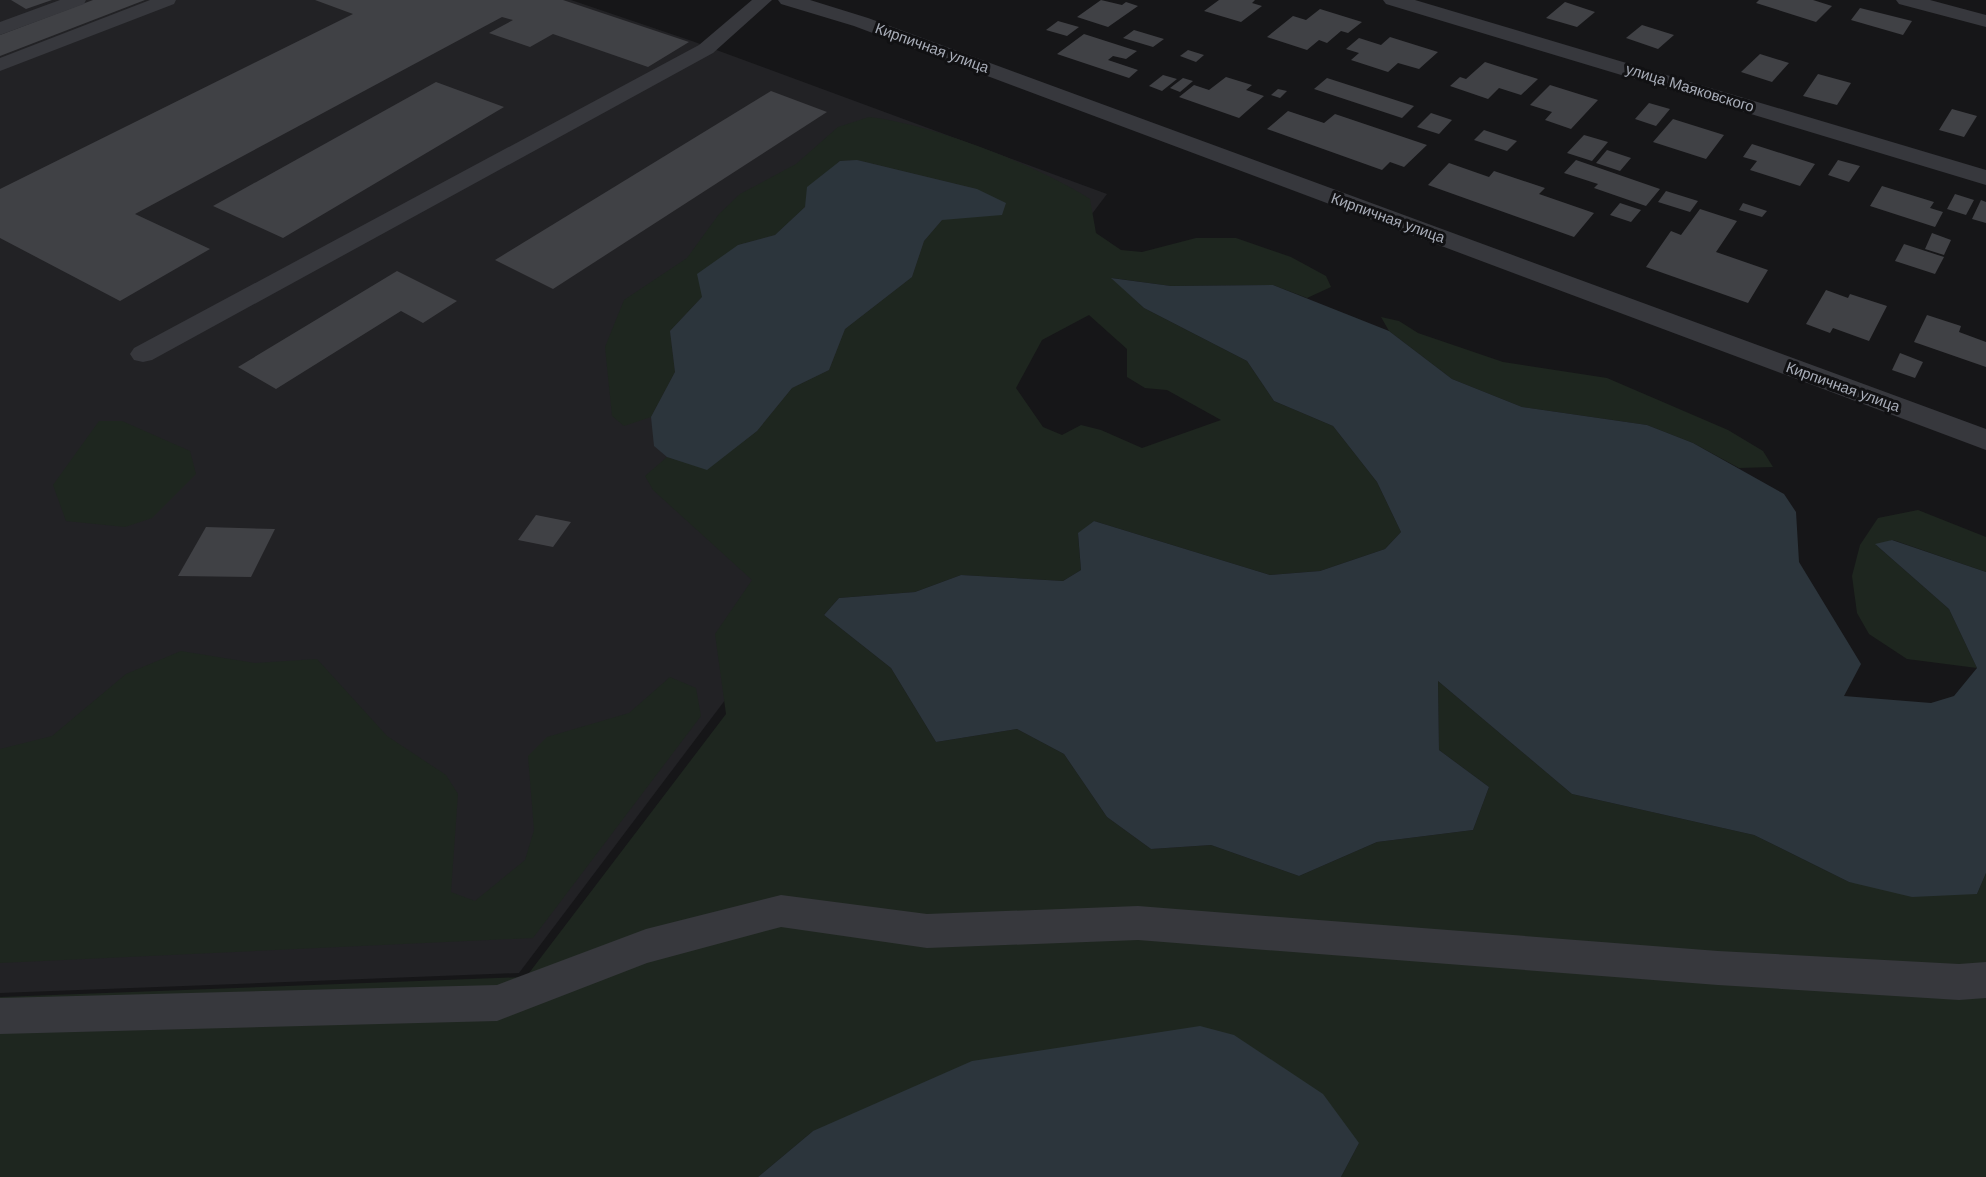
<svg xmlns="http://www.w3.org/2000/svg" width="1986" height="1177" viewBox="0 0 1986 1177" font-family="Helvetica,sans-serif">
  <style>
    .built { fill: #222225 }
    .green { fill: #1e261f; fill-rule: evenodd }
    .water { fill: #2c353c }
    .building { fill: #404145 }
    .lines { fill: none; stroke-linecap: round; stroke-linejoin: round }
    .service { fill: #37383d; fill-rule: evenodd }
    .minor { fill: #37383d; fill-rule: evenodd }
    .labels { text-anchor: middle; stroke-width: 6; stroke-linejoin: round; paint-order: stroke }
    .far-street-label { font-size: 15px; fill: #a8adb8; stroke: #111113 }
  </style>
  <rect width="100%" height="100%" fill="#161618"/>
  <polygon class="built" points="0,0 571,0 692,41 1107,194 519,973 0,993"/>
  <g class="green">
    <path d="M869,117C932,124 1036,165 1090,199L1096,233L1121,250L1142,252L1196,238H1236L1291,257L1326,276L1331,287L1307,298L1273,285L1171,286L1112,278L1144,308L1247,361L1274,401L1333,426L1377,482L1401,532L1385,549L1320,571L1270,575L1094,521L1078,534L1081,570L1063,581L961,575L915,592L839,598L824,615L891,668L936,742L1017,729L1064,754L1107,817L1151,849L1211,845L1299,876L1377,842L1473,830L1489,787L1439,750L1438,681L1572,794L1754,835L1849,882L1977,894L1986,873V1177H1341L1359,1143L813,1131L758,1177H0V997L526,977L726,714L715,634L752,580L653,490L645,476L667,457L707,469L757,431L792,388L829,370L845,329L912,277L924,241L942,220L977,189L857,160L839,161L805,207L775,235L738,245L702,297L670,331L675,372L651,417L624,426L612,416L605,347L624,300L687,258L719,214L740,194L796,164L838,127ZM1089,315L1127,349V377L1145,388L1167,390L1221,420L1142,448L1101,430L1081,425L1062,435L1043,427L1016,388L1042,340Z"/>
    <polygon points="1381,317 1399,321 1418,333 1503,362 1607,378 1728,430 1763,451 1773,467 1739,468 1693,443 1647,425 1522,407 1452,379 1389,331"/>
    <polygon points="99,421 122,421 190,451 196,474 152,518 125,527 66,521 53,485"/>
    <polygon points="1918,510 1986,537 1986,572 1893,540 1876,545 1949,609 1977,668 1907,659 1869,634 1857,613 1852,576 1860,545 1878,518"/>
    <polygon points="181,651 255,663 317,659 387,736 446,775 458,794 451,892 475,901 525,860 534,830 528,756 547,737 629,713 670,677 696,688 701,716 533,938 0,963 0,749 52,736 126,674"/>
  </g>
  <g class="water">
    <polygon points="857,160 977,189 1006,203 1002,215 942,220 924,241 912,277 845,329 829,370 792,388 757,431 707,470 667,457 654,446 651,417 675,372 670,331 702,297 697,274 738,245 775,235 805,207 807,187 840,161"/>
    <polygon points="1111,278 1171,286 1273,285 1389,331 1452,379 1522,407 1647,425 1693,443 1784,494 1796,512 1799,562 1861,664 1844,696 1931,703 1954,696 1977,668 1949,609 1875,544 1892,540 1986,572 1986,873 1977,894 1912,897 1849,882 1754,835 1572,794 1438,681 1439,750 1489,787 1473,830 1377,842 1299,876 1211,845 1151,849 1107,817 1064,754 1017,729 936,742 891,668 824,615 839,598 915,592 961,575 1063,581 1081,570 1078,533 1094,521 1270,575 1320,571 1385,549 1401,532 1377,482 1333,426 1274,401 1247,361 1144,308"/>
    <polygon points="1200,1026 1234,1035 1323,1094 1359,1143 1341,1177 758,1177 813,1131 972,1061"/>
  </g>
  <g class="building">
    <polygon points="11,0 52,0 26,9"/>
    <polygon points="93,0 145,0 0,56 0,35"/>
    <polygon points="315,0 563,0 689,42 648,67 553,34 530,47 489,33 513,20 502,17 135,214 210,249 120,301 0,238 0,189 353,14"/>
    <polygon points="1101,0 1122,5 1126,2 1138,6 1108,27 1077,17"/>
    <polygon points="1219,0 1255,0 1252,3 1262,6 1241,22 1204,11"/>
    <polygon points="1759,0 1813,0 1832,6 1816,22 1756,3"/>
    <polygon points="1565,2 1595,12 1577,27 1546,18"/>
    <polygon points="1860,8 1912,21 1903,35 1851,20"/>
    <polygon points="1320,9 1362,22 1348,33 1341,31 1327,43 1319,40 1307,50 1267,37 1293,16 1306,20"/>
    <polygon points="1058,21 1079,27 1067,36 1046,30"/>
    <polygon points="1642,25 1674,35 1658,49 1626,38"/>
    <polygon points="1134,30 1164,39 1153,47 1123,38"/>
    <polygon points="1084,34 1137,51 1126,59 1113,56 1108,60 1138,70 1129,78 1057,54"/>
    <polygon points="1390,37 1438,52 1419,69 1398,63 1388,72 1351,60 1359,53 1346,49 1359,38 1381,45"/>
    <polygon points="1188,50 1204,55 1196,62 1180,56"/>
    <polygon points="1760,54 1789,63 1772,82 1741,72"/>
    <polygon points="1485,62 1538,79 1521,95 1499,88 1488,99 1450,86 1460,77 1466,79"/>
    <polygon points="1818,74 1851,83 1837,105 1803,96"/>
    <polygon points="1163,75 1177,79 1162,91 1149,86"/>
    <polygon points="1226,77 1252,85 1246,90 1264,96 1239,118 1179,97 1194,85 1209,90"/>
    <polygon points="1183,78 1193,81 1180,92 1170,88"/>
    <polygon points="1327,78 1414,106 1402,118 1314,89"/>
    <polygon points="436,82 504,107 283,238 213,206"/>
    <polygon points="1550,85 1598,100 1571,129 1545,120 1552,112 1530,105"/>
    <polygon points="1278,89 1287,91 1280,98 1271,95"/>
    <polygon points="771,91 827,112 553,289 495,260"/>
    <polygon points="1649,103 1670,109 1656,126 1635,119"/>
    <polygon points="1952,109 1977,116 1964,137 1939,130"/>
    <polygon points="1288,111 1324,123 1335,114 1427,145 1404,167 1390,162 1382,170 1267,129"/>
    <polygon points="1431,113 1452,120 1439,134 1417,127"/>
    <polygon points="1673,119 1724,135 1706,159 1653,142"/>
    <polygon points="1484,130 1517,141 1507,151 1474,140"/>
    <polygon points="1584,135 1608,142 1592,161 1567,153"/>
    <polygon points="1752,144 1815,164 1800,186 1750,170 1757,161 1743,157"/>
    <polygon points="1607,150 1631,158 1620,171 1596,163"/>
    <polygon points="1576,160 1660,189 1646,206 1594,188 1598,184 1564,173"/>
    <polygon points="1838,160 1860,166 1849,182 1828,175"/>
    <polygon points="1449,163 1489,177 1494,171 1545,188 1539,194 1594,213 1574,237 1428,185"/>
    <polygon points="1882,186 1934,202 1930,208 1943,212 1935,227 1870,206"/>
    <polygon points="1666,191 1698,201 1690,212 1658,202"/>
    <polygon points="1955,194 1974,200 1966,215 1947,209"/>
    <polygon points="1981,200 1986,202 1986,223 1972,219"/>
    <polygon points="1620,203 1641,210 1631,222 1610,215"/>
    <polygon points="1743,203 1767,211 1762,217 1739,210"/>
    <polygon points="1700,209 1737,221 1716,252 1768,270 1748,303 1646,267 1671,231 1681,235"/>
    <polygon points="1932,233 1951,240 1944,255 1925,249"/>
    <polygon points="1904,244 1944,257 1935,274 1895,261"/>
    <polygon points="397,271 457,301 423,323 401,311 276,389 238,367"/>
    <polygon points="1826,290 1848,298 1850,294 1887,306 1869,341 1833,328 1830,333 1806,324"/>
    <polygon points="1927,315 1961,326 1959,332 1986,342 1986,367 1914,342"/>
    <polygon points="1900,353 1923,362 1915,378 1892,370"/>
    <polygon points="536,515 571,522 553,547 518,540"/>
    <polygon points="206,527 275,529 251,577 178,576"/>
  </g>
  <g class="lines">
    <g class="service">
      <polygon points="60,0 86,0 84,4 0,35 0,22"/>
      <polygon points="150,0 176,0 174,4 0,71 0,58"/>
      <polygon points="752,0 772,0 713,53 152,360 143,362 134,360 130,354 134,348 699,45"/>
      <polygon points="781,895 927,914 1138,906 1718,951 1959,964 1986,962 1986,998 1959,1000 1718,985 1138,940 927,948 781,927 647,963 497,1021 0,1034 0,998 497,985 646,929"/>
    </g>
    <g class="minor">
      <polygon points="778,0 810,0 868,18 1986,429 1986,450 854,26 781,4"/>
      <polygon points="1383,0 1415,0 1986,170 1986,185 1386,4"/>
      <polygon points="1896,0 1930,0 1986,15 1986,27 1899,4"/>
    </g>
  </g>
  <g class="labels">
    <g class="far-street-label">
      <text transform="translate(932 48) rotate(20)" y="5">Кирпичная улица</text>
      <text transform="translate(1690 88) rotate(17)" y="5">улица Маяковского</text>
      <text transform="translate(1388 218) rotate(20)" y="5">Кирпичная улица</text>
      <text transform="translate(1843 387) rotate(20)" y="5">Кирпичная улица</text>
    </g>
  </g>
</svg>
